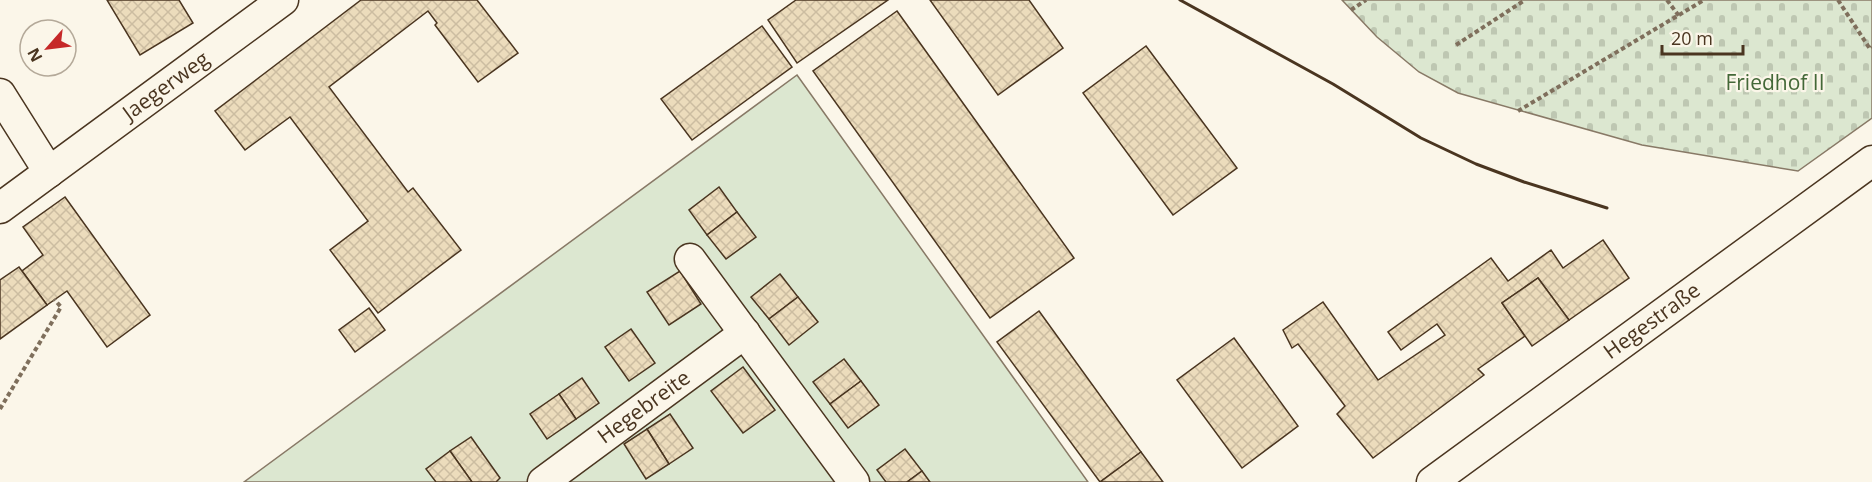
<svg xmlns="http://www.w3.org/2000/svg" width="1872" height="482" viewBox="0 0 1872 482" font-family="'Open Sans',sans-serif">
  <style>
    .cemetery { fill: url(#cemetery-stones); stroke: #887966; stroke-width: 1.5 }
    .green { fill: #dce7d0; stroke: #887966; stroke-width: 1.5 }
    .building { fill: url(#building-cross-hatch); stroke: #4a3520; stroke-width: 1.5 }
    .lines { fill: none; stroke-linecap: round; stroke-linejoin: round }
    .minor-casing { stroke: #4a3520; stroke-width: 33 }
    .path { stroke: #7f6f5c; stroke-width: 4; stroke-dasharray: 4.5 3; stroke-linecap: butt }
    .minor { stroke: #fbf6e9; stroke-width: 30 }
    .wall { stroke: #4a3520; stroke-width: 3 }
    .labels { text-anchor: middle; stroke-width: 4.5; stroke-linejoin: round; paint-order: stroke }
    .park-label { font-size: 21px; fill: #436837; stroke: #fbf6e9 }
    .street-label { font-size: 21px; fill: #4a3520; stroke: #fbf6e9 }
  </style>
  <defs>
    <pattern id="cemetery-stones" width="16" height="16" patternUnits="userSpaceOnUse" patternTransform="scale(1.5)"><rect width="16" height="16" fill="#dce7d0"/><path d="M2 7V4a2 2 0 0 1 4 0v3zM10 15v-3a2 2 0 0 1 4 0v3z" fill="#bec7b2"/></pattern>
    <pattern id="building-cross-hatch" width="8" height="8" patternUnits="userSpaceOnUse" patternTransform="scale(1.5)"><rect width="8" height="8" fill="#ecdcbc"/><path d="M0 0l8 8M0 8l8-8" fill="none" stroke="#ccbda1"/></pattern>
  </defs>
  <rect width="100%" height="100%" fill="#fbf6e9"/>
  <polygon class="cemetery" points="1342,0 1872,0 1872,118 1798,171 1642,145 1458,93 1419,72 1377,37"/>
  <polygon class="green" points="797,75 1088,482 244,482"/>
  <g class="building">
    <polygon points="107,0 179,0 193,23 140,55"/>
    <polygon points="361,0 477,0 518,53 478,82 435,25 437,23 428,11 329,87 408,192 413,188 461,250 378,313 330,250 368,221 290,117 245,150 215,111"/>
    <polygon points="796,0 888,0 797,63 768,20"/>
    <polygon points="930,0 1029,0 1063,48 998,95"/>
    <polygon points="897,11 1074,258 990,318 813,71"/>
    <polygon points="762,26 792,67 692,140 661,99"/>
    <polygon points="1146,46 1237,168 1173,215 1083,93"/>
    <polygon points="719,187 737,212 707,235 689,210"/>
    <polygon points="65,197 150,315 107,347 67,291 47,305 22,271 43,255 23,227"/>
    <polygon points="737,212 756,237 726,259 707,235"/>
    <polygon points="1603,240 1629,278 1569,320 1538,278 1502,303 1525,336 1478,369 1484,375 1373,458 1337,414 1345,406 1298,344 1292,348 1283,330 1323,302 1378,380 1445,335 1437,324 1401,350 1388,332 1491,258 1508,281 1551,250 1563,268"/>
    <polygon points="19,267 47,305 0,339 0,280"/>
    <polygon points="680,271 701,304 669,325 647,292"/>
    <polygon points="780,274 798,297 769,319 751,297"/>
    <polygon points="1538,278 1569,320 1532,346 1502,303"/>
    <polygon points="798,297 818,322 789,345 769,319"/>
    <polygon points="369,308 385,330 355,352 339,330"/>
    <polygon points="1039,311 1141,452 1100,482 997,342"/>
    <polygon points="631,329 655,363 629,381 605,347"/>
    <polygon points="1234,338 1298,426 1242,468 1177,380"/>
    <polygon points="844,359 861,381 830,404 813,382"/>
    <polygon points="743,367 775,410 743,433 711,391"/>
    <polygon points="582,378 599,403 576,419 559,394"/>
    <polygon points="861,381 879,405 848,428 830,404"/>
    <polygon points="559,394 576,419 547,439 530,414"/>
    <polygon points="670,414 693,448 669,464 647,429"/>
    <polygon points="647,429 669,464 646,479 624,444"/>
    <polygon points="471,437 500,478 496,482 472,482 450,451"/>
    <polygon points="905,449 922,471 907,482 886,482 877,470"/>
    <polygon points="450,451 472,482 436,482 426,469"/>
    <polygon points="1141,452 1163,482 1100,482"/>
    <polygon points="922,471 930,482 907,482"/>
  </g>
  <g class="lines">
    <g class="minor-casing">
      <g id="minor">
        <polyline points="0,94 49,172"/>
        <polyline points="0,208 283,0"/>
        <polyline points="690,259 854,482"/>
        <polyline points="543,482 745,333"/>
        <polyline points="1432,482 1872,161"/>
      </g>
    </g>
    <g class="path">
      <polyline points="1667,0 1679,16"/>
      <polyline points="1838,0 1870,49 1872,47"/>
      <polyline points="1351,10 1366,0"/>
      <polyline points="1456,45 1525,0"/>
      <polyline points="1518,111 1704,0"/>
      <polyline points="0,409 61,307 54,299"/>
    </g>
    <use href="#minor" class="minor"/>
    <polyline class="wall" points="1180,0 1333,84 1421,138 1476,164 1524,182 1607,208"/>
  </g>
  <g class="labels">
    <g class="park-label">
      <text x="1775" y="90">Friedhof II</text>
    </g>
    <g class="street-label">
      <text transform="translate(166 86) rotate(-36)" y="7">Jaegerweg</text>
      <text transform="translate(1652 321) rotate(-36)" y="7">Hegestraße</text>
      <text transform="translate(644 407) rotate(-36)" y="7">Hegebreite</text>
    </g>
  </g>
  <g transform="translate(48 48) rotate(242)"><circle r="28" fill="#fbf6e9" stroke="#b4a999" stroke-width="1.5"/>
  <path d="M0-4.5L10 22L0 15L-10 22Z" fill="#c62828"/>
  <text y="-9" font-size="16" font-weight="bold" text-anchor="middle" fill="#4a3520">N</text>
  </g>
  <path d="M1662 45v9h81v-9" fill="none" stroke="#4a3520" stroke-width="3"/>
  <text x="1671" y="45" font-size="18" fill="#4a3520" stroke="#fbf6e9" stroke-width="4.5" paint-order="stroke">20 m</text>
</svg>
